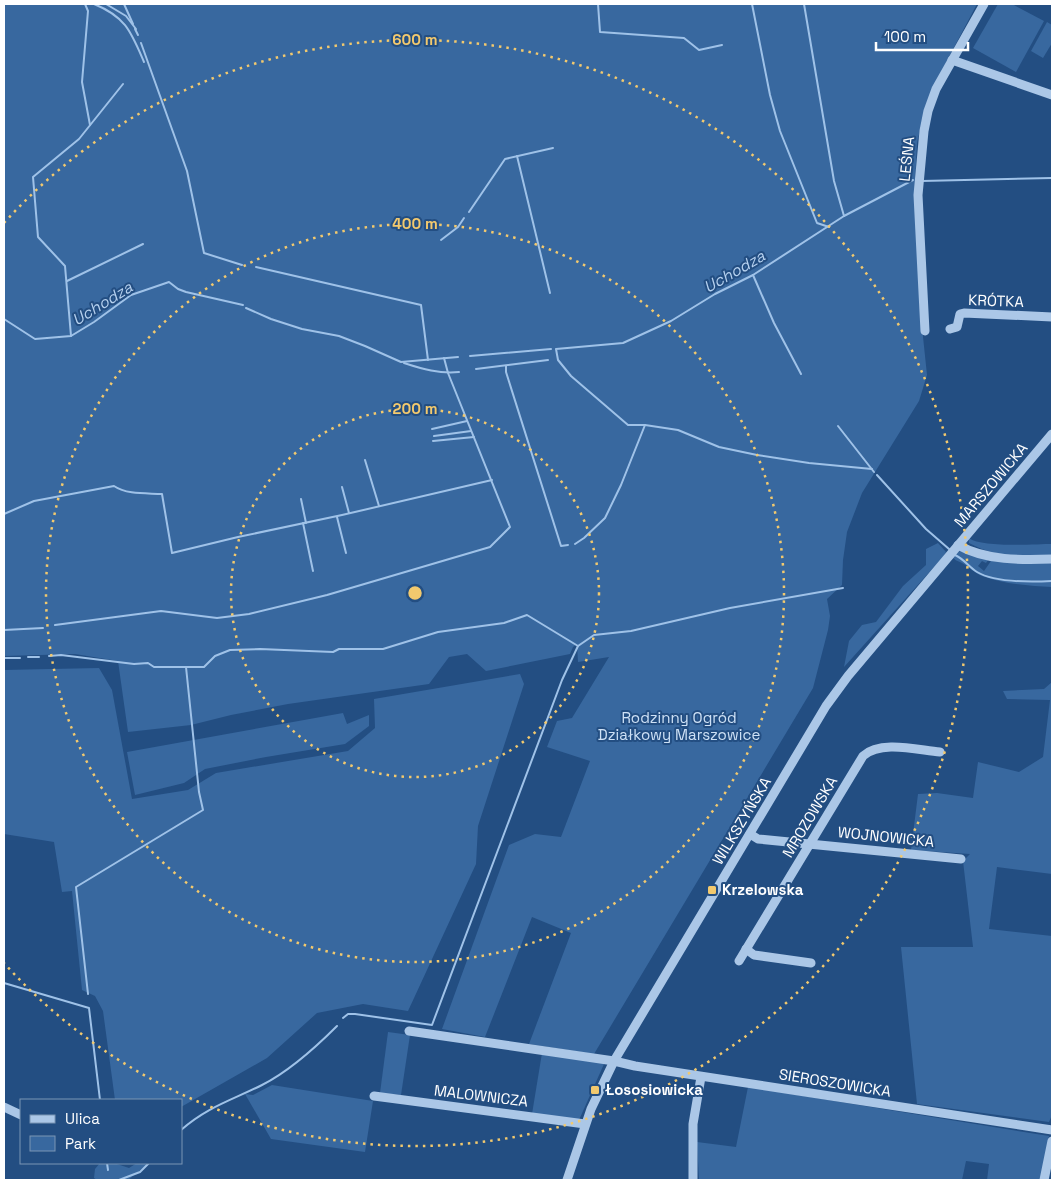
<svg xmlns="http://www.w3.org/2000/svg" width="1056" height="1184" viewBox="0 0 1056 1184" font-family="'Space Grotesk',sans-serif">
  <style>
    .green { fill: #38689f }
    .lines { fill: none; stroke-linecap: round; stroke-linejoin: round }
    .stream { stroke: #9fc2e8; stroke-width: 2 }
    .minor { stroke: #abc7e7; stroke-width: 9 }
    .ring { fill: none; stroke: #f2c96e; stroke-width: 2.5; stroke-dasharray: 2.5 5 }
    .poi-dot { fill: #f2c96e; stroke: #234e82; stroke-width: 2 }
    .labels { text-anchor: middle; stroke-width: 4; stroke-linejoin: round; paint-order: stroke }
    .street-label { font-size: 15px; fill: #fff; stroke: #234e82 }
    .park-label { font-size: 15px; fill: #cee1f6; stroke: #234e82 }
    .poi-label { font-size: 15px; font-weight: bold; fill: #fff; stroke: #234e82; text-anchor: start }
    .water-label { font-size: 16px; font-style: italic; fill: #b6d1ef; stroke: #234e82 }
    .centre { fill: #f2c96e; stroke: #234e82; stroke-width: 2.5 }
    .ring-label { font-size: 15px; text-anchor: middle; font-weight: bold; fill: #f2c96e; stroke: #234e82; stroke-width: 4; stroke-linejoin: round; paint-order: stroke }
  </style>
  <rect width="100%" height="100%" fill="#234e82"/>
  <g class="green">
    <polygon points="4,4 977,4 933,87 924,113 917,143 915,184 920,308 927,375 919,401 862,493 847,532 843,560 842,585 827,599 830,616 828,630 813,688 594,1054 529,1044 571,933 532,917 485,1037 442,1029 509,845 535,834 561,837 590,761 547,747 557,721 572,718 609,657 578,662 577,644 573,647 570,654 486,671 467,654 449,657 429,684 288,704 231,715 191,725 128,732 118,661 75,654 4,656"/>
    <polygon points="998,4 1012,4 1044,21 1016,72 973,48"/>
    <polygon points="1047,22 1052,25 1052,43 1043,58 1031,51"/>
    <path d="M969,538C982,548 1035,544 1052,544V556C1022,556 996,558 969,543Z"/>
    <polygon points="938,543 946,552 943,557 844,667 849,641 862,625 876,622 903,586 926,565 926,549"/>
    <path d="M960,551L988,560L986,563L982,561L978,566L984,571L991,561L1052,563V587C1030,586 1003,584 982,576C975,573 969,567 962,563C958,561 956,561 952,557Z"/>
    <polygon points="99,668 112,690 132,799 188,790 216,773 348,751 375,728 374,699 520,674 524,684 478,826 476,864 408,1011 363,1004 317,1013 267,1058 181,1107 181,1100 115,1100 103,1011 95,996 82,990 72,891 62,892 54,842 4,834 4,670"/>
    <polygon points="1052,682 1052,874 997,867 989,929 1052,936 1052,1115 1049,1122 917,1104 901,947 973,947 963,861 970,854 911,850 918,794 937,793 973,798 978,762 1019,772 1043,757 1050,700 1007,699 1003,691 1044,689"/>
    <polygon points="343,713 347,724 369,715 369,726 345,744 266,757 205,769 184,783 135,795 127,752"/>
    <polygon points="388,1032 410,1035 401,1095 380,1093"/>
    <polygon points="542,1053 602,1063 604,1064 579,1120 532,1114"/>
    <polygon points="272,1085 373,1101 365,1152 271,1139 245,1094 253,1095"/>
    <polygon points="748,1087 1049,1136 1041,1180 987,1180 989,1164 966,1161 962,1180 699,1180 697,1142 736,1147"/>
    <polygon points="100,1163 114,1163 129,1168 137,1163 149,1163 128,1180 97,1180 94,1178 95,1169"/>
  </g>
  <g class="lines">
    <g class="stream">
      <polyline points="85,4 88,11 82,82 90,125"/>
      <path d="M94,4C126,17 131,32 144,62"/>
      <polyline points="106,4 126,16 136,29"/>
      <polyline points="124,4 133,24"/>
      <polyline points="598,4 600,32 684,38 699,50 722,45"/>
      <polyline points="752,4 770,95 780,131 817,223 829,227"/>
      <polyline points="804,4 834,181 844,216"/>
      <polyline points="135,29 138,35"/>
      <polyline points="141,43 187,171 204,253 242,265"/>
      <polyline points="517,156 550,293"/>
      <polyline points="922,181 1052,178"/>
      <polyline points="469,212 505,159 553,148"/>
      <polyline points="441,240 458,227 464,218"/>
      <polyline points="256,267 421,305 428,360"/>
      <polyline points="753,275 774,323 801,374"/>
      <polyline points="67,281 143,244"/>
      <polyline points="246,308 271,319 302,329 339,336 365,346 401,362 458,357"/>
      <polyline points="4,319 35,339 71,336 94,322 131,295 169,282 178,289 186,292 243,305"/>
      <polyline points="71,336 65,266 38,237 33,177 79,139 123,84"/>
      <polyline points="470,356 551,349"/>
      <path d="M404,363C422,369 440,374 459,372"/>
      <polyline points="506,366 506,372 561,546 568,545"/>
      <polyline points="476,369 548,360"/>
      <polyline points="838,426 874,472"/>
      <polyline points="432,429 467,421"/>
      <polyline points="434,436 471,431"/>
      <polyline points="433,441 474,437"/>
      <polyline points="365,460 379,506"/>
      <polyline points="872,469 809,463 757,455 719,447 678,430 645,425 628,425 571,376 558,360 556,349 623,343 671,321 715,294 753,275 844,216 913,180"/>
      <polyline points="877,475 926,529 949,549"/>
      <polyline points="342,487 349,513"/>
      <polyline points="301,499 306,523"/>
      <path d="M4,514L34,501L114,486C127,495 147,493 162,494L172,553L238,537L342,515L492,480"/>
      <polyline points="337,517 346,553"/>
      <polyline points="303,523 313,571"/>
      <polyline points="575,544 584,538 605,518 621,485 645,425"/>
      <path d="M955,555C964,559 969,567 977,572C995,583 1032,582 1052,581"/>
      <polyline points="55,625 161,611 217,618 249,614 327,595 490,547 510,527 448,373 444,358"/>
      <polyline points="4,630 43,628"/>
      <polyline points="49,656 61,655 134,664 148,663 154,667 204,667 215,656 230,650 260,649 333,652 339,649 383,649 438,632 504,623 527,615 578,646 594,635 631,631 730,608 843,588"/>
      <polyline points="28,657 39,657"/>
      <polyline points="4,658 20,658"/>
      <polyline points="4,983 89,1008 100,1100"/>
      <polyline points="88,994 76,887 203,810 199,792 186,667"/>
      <polyline points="343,1018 348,1014 355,1014 432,1025 562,680 578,646"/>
      <path d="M181,1130C207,1107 232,1100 262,1085C290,1071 315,1048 337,1026"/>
      <polyline points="107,1163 108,1170"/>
      <polyline points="119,1180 140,1172 149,1163"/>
    </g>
    <g class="minor">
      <polyline points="952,60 1052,95"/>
      <polyline points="950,329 957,327 960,314 964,313 1052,317"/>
      <polyline points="925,331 918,195 924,131 928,111 936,89 984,4"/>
      <path d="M958,545C986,561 1022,560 1052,559"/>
      <polyline points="750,834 758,839 961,859"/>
      <polyline points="746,949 754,955 811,963"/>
      <path d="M739,961L863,756C881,740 917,750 940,752"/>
      <polyline points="409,1031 614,1061 635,1066 1052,1130"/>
      <polyline points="374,1096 585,1124"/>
      <polyline points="4,1107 21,1115"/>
      <polyline points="567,1180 591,1109 614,1061 826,706 848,676 1052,434"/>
      <polyline points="693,1180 693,1124 701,1077"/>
      <polyline points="1044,1180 1052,1141"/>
    </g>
  </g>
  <g class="ring">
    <circle cx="415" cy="593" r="184"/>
    <circle cx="415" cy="593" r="369"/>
    <path d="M4 223A553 553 0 1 1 4 963"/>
  </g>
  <g class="poi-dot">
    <rect x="707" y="885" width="10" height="10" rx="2.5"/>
    <rect x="590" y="1085" width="10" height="10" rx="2.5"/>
  </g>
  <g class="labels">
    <g class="street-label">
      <text transform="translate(907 159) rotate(-84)" y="5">LEŚNA</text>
      <text transform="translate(996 301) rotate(2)" y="5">KRÓTKA</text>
      <text transform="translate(991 485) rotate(-50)" y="5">MARSZOWICKA</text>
      <text transform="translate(810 817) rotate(-59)" y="5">MROZOWSKA</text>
      <text transform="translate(742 821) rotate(-59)" y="5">WILKSZYŃSKA</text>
      <text transform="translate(886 837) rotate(6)" y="5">WOJNOWICKA</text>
      <text transform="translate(835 1083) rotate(9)" y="5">SIEROSZOWICKA</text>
      <text transform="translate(481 1096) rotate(7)" y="5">MALOWNICZA</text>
    </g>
    <g class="park-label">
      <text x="679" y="723">Rodzinny Ogród<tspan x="679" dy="17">Działkowy Marszowice</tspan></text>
    </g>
    <g class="poi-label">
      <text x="722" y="895">Krzelowska</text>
      <text x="605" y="1095">Łososiowicka</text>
    </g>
    <g class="water-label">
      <text transform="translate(734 271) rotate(-30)" y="6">Uchodza</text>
      <text transform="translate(102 303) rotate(-32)" y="6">Uchodza</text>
    </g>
  </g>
  <circle cx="415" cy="593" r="8" class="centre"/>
  <g class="ring-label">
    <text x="415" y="45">600 m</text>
    <text x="415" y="229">400 m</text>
    <text x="415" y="414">200 m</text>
  </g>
  <rect width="1056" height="1184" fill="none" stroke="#ffffff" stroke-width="10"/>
  <rect x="20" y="1099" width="162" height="65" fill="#234e82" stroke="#7b95b4"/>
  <rect x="30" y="1115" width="25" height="8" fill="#abc7e7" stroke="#7b95b4"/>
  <text x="65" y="1124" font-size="15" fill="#ffffff">Ulica</text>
  <rect x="30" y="1136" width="25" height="15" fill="#38689f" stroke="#7b95b4"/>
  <text x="65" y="1149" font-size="15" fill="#ffffff">Park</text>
  <path d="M876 42v8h92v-8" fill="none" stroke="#ffffff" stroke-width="2.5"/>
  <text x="884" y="42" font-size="15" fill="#ffffff" stroke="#234e82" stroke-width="4" paint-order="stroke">100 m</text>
</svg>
